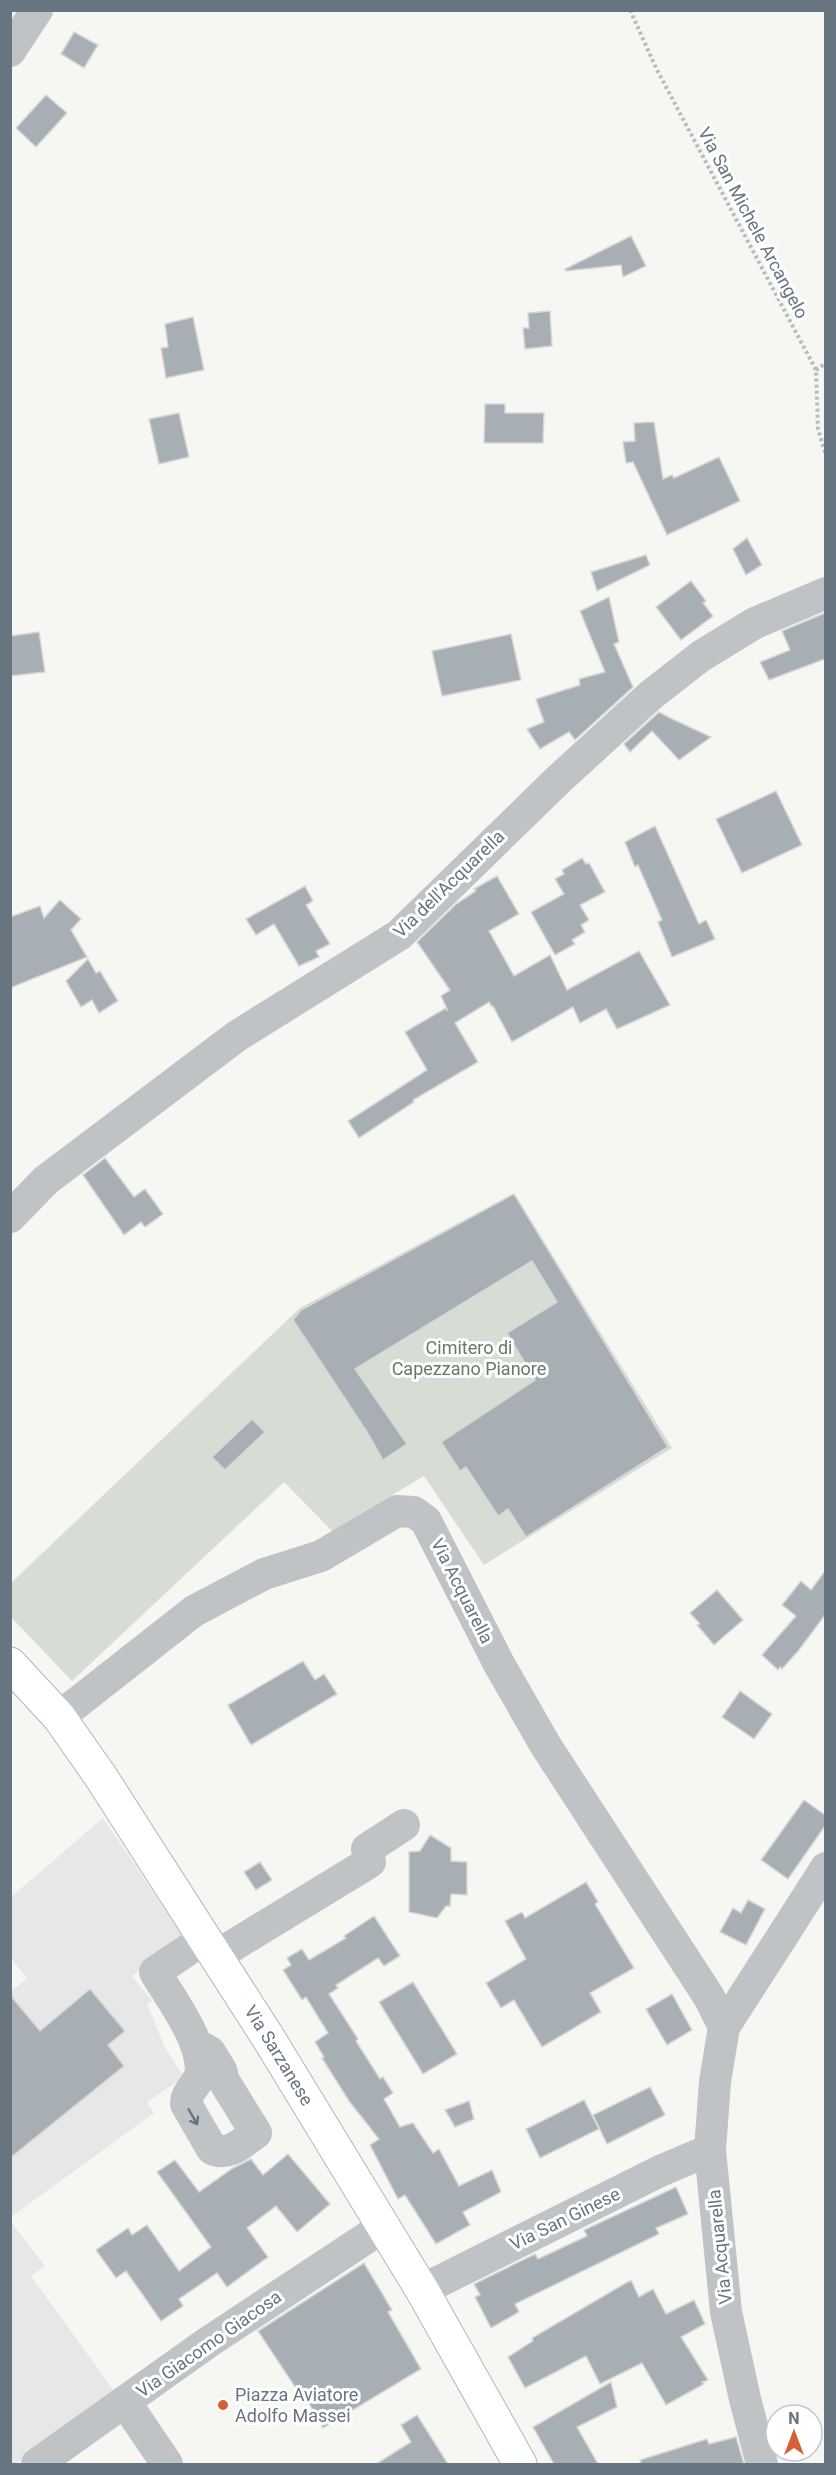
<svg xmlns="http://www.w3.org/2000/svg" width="836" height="2475" viewBox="0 0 836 2475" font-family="Roboto,sans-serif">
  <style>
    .built { fill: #e6e7e6 }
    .green { fill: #d7dcd4 }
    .building { fill: #a8afb4; stroke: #d7d7d5; stroke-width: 1.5 }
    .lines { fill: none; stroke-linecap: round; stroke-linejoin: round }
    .major-casing { stroke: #b3b7ba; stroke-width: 35 }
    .path { stroke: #b9bcbe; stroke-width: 4; stroke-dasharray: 3 3; stroke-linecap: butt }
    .minor { stroke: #bfc3c6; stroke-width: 32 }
    .major { stroke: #fff; stroke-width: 33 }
    .oneway { stroke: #677581 }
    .poi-dot { fill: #d56034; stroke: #fff; stroke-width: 2 }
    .labels { text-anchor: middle; stroke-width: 6; stroke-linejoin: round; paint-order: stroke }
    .street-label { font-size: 18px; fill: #677581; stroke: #fff }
    .park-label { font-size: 18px; fill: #697965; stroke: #fff }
    .poi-label { font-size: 18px; fill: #677581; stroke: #fff; text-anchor: start }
  </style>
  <rect width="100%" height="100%" fill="#f6f6f3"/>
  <g class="built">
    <polygon points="103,1818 183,1936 132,1976 152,2001 147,2004 165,2048 184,2077 147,2102 154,2113 11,2217 11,1992 27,1978 11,1958 10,1898"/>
    <polygon points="10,2221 45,2266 31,2276 114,2391 15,2464 10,2464"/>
  </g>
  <polygon class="green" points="514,1193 672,1448 484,1565 424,1476 332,1531 284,1482 72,1681 11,1617 11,1583 300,1308"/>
  <g class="building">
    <polygon points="74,32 98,45 84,68 61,54"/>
    <polygon points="46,95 67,113 36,147 16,128"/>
    <polygon points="631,236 646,266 623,277 621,265 566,271 565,269"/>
    <polygon points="550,311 552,346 525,349 523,328 529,328 528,313"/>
    <polygon points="193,317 204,370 166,378 161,348 168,347 165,324"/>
    <polygon points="485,404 505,404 505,413 544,413 543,443 484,443"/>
    <polygon points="179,413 189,457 159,464 149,419"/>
    <polygon points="654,422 663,479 672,475 674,478 719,457 740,501 667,535 633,462 626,463 623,442 635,441 634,423"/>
    <polygon points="747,538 762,565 746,575 733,549"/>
    <polygon points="646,555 650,565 597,591 591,572"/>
    <polygon points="691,581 706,601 703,603 713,616 681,640 656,607"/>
    <polygon points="609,597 619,642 614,644 633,687 575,740 569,732 540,749 527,729 544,722 536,699 580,685 579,679 605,672 580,611"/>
    <polygon points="825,613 825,659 769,680 760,662 790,650 782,631"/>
    <polygon points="39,632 45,672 10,676 10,636"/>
    <polygon points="511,634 521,680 442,696 432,651"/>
    <polygon points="659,712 668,717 711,737 679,760 652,731 630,752 624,744"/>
    <polygon points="776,791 802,845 742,873 716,819"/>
    <polygon points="655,826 699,924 706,920 715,939 672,957 658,922 662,920 638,865 635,867 625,842"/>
    <polygon points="582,858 586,864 589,863 605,892 580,905 589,920 581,925 585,932 572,940 575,944 555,955 531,912 564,894 555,879 564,874 562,870"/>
    <polygon points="497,876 519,914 489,931 514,976 550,955 567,990 639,951 670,1005 617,1029 606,1009 580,1023 573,1007 512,1042 493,1006 492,1007 489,1002 455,1023 478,1062 413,1100 414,1102 359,1138 348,1121 427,1070 405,1032 446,1008 448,1011 441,996 450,990 417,942 456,904 476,891 474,889"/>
    <polygon points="305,886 313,901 306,905 330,944 316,951 319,957 299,966 274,924 256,935 246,919"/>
    <polygon points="60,900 81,919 71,930 87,957 10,988 10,917 40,906 44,918"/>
    <polygon points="88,959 96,973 100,971 118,1001 99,1013 92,1000 81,1007 66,981"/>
    <polygon points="105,1158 134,1197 145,1189 163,1214 145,1227 141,1222 124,1235 83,1175"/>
    <polygon points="514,1194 668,1447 526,1537 508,1509 498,1516 466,1467 460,1471 441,1442 535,1380 507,1333 557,1302 532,1261 355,1369 407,1444 383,1460 367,1432 293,1320 301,1310"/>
    <polygon points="252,1419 265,1432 225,1470 212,1457"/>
    <polygon points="825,1571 825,1615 799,1650 782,1669 780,1667 778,1670 762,1655 796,1616 782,1605 801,1581 811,1590"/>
    <polygon points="717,1590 743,1620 714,1645 697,1625 700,1624 690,1613"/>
    <polygon points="303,1661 315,1680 324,1674 337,1694 251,1745 228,1705"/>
    <polygon points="740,1691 772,1714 754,1739 722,1717"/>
    <polygon points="804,1800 825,1815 825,1826 788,1879 761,1860"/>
    <polygon points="430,1835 451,1848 451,1861 467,1862 467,1895 451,1894 450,1906 446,1906 437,1918 409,1912 409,1852 420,1851"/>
    <polygon points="260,1862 272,1880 256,1890 244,1872"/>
    <polygon points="586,1882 598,1902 595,1904 634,1968 590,1993 601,2012 542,2047 514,2000 501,2008 486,1983 526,1959 505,1921 522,1912 525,1918"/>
    <polygon points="748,1900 765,1909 746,1945 720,1932 733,1908 741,1913"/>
    <polygon points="374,1916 400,1956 384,1966 378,1958 336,1985 338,1988 329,1994 358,2039 356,2041 380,2079 383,2077 393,2093 384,2099 400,2127 413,2123 433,2153 439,2149 459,2186 492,2170 501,2192 463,2212 470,2225 436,2244 405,2195 398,2199 370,2145 379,2139 349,2101 322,2058 324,2057 315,2042 328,2033 306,1997 302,2000 283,1970 291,1965 287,1958 302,1949 309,1960 346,1938 344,1936"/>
    <polygon points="413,1982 457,2054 423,2074 379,2002"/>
    <polygon points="90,1989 125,2031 108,2045 124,2066 10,2158 10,1995 40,2031"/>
    <polygon points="672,1994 692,2030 667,2045 646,2009"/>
    <polygon points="650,2087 665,2115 607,2144 593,2115"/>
    <polygon points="584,2100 599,2129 540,2158 526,2129"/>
    <polygon points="469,2101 474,2119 455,2127 445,2110"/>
    <polygon points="288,2154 330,2204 297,2232 276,2206 247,2228 268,2257 227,2287 217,2273 179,2299 183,2306 161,2321 126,2271 116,2278 96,2250 128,2228 132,2235 147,2225 179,2271 211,2247 157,2172 175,2160 199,2192 233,2168 251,2159 263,2175"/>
    <polygon points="676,2187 688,2214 656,2228 659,2234 515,2304 519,2312 491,2328 475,2297 480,2295 474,2284 535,2254 538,2259 587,2236 584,2230"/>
    <polygon points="364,2263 392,2310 388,2312 421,2369 323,2428 302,2391 299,2393 258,2331"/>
    <polygon points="631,2280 639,2297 653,2289 666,2314 694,2300 705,2324 681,2337 708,2380 702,2382 704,2384 666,2405 642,2363 600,2384 586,2356 525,2388 508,2357 533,2341 532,2338"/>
    <polygon points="611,2382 617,2407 577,2427 598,2464 554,2464 533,2427"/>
    <polygon points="417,2415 448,2464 376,2464 411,2442 401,2425"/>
    <polygon points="736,2437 744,2464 641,2464 640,2460 707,2439 709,2444"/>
  </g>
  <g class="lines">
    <g class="major-casing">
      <g id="major">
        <path id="s1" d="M10,1664L59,1717L101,1777L269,2039L422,2290L520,2464"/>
      </g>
    </g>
    <g class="path">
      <polyline points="630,10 656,68 816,370 818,429 826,455"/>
      <polyline points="816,370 826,363"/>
    </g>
    <g class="minor">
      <polyline points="10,51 37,10"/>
      <polyline points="10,1217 46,1180 237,1036 399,935 558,780 651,695 701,656 755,623 826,593"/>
      <polyline points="59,1717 194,1611 264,1574 321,1556 397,1511 414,1512 426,1521 499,1664 546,1746 709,1997 724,2027 715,2082 710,2150 726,2312 745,2399 762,2464"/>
      <polyline points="216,1956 370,1862 367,1849 404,1825"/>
      <polyline points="724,2027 826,1868"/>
      <path d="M197,2045L210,2052L221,2070L224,2081L256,2133C243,2142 229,2157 212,2149L186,2104C186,2090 200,2084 201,2070C201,2038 171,1999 155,1972L204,1939"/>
      <polyline points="422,2290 660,2171 710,2150"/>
      <polyline points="125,2402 167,2464"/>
      <polyline points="37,2464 207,2343 383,2227"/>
    </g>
    <use href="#major" class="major"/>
  </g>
  <defs><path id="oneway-shaft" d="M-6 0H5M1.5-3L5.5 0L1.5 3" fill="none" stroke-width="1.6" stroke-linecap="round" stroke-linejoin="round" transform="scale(1.5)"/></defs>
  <use class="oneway" href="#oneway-shaft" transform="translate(193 2117) rotate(60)"/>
  <circle class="poi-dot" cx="223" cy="2405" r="6"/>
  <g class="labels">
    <g class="street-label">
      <text transform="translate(753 223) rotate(62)" y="6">Via San Michele Arcangelo</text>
      <text transform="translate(449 884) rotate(-44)" y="6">Via dell'Acquarella</text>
      <text transform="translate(462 1591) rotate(63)" y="6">Via Acquarella</text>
      <text dy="6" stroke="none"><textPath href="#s1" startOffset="476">Via Sarzanese</textPath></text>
      <text transform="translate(565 2219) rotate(-26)" y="6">Via San Ginese</text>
      <text transform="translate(720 2247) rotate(-96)" y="6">Via Acquarella</text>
      <text transform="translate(209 2344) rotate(-35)" y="6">Via Giacomo Giacosa</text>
    </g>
    <g class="park-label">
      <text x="469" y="1354">Cimitero di<tspan x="469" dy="21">Capezzano Pianore</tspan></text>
    </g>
    <g class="poi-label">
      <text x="235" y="2401">Piazza Aviatore<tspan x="235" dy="21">Adolfo Massei</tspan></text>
    </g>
  </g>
  <rect width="836" height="2475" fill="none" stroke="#677581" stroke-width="24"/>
  <g transform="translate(794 2433)"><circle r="28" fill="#ffffff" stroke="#c2c8cd" stroke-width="1.5"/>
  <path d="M0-4.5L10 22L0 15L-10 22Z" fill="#d56034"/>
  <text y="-9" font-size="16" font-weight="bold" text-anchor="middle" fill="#677581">N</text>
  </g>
</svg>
